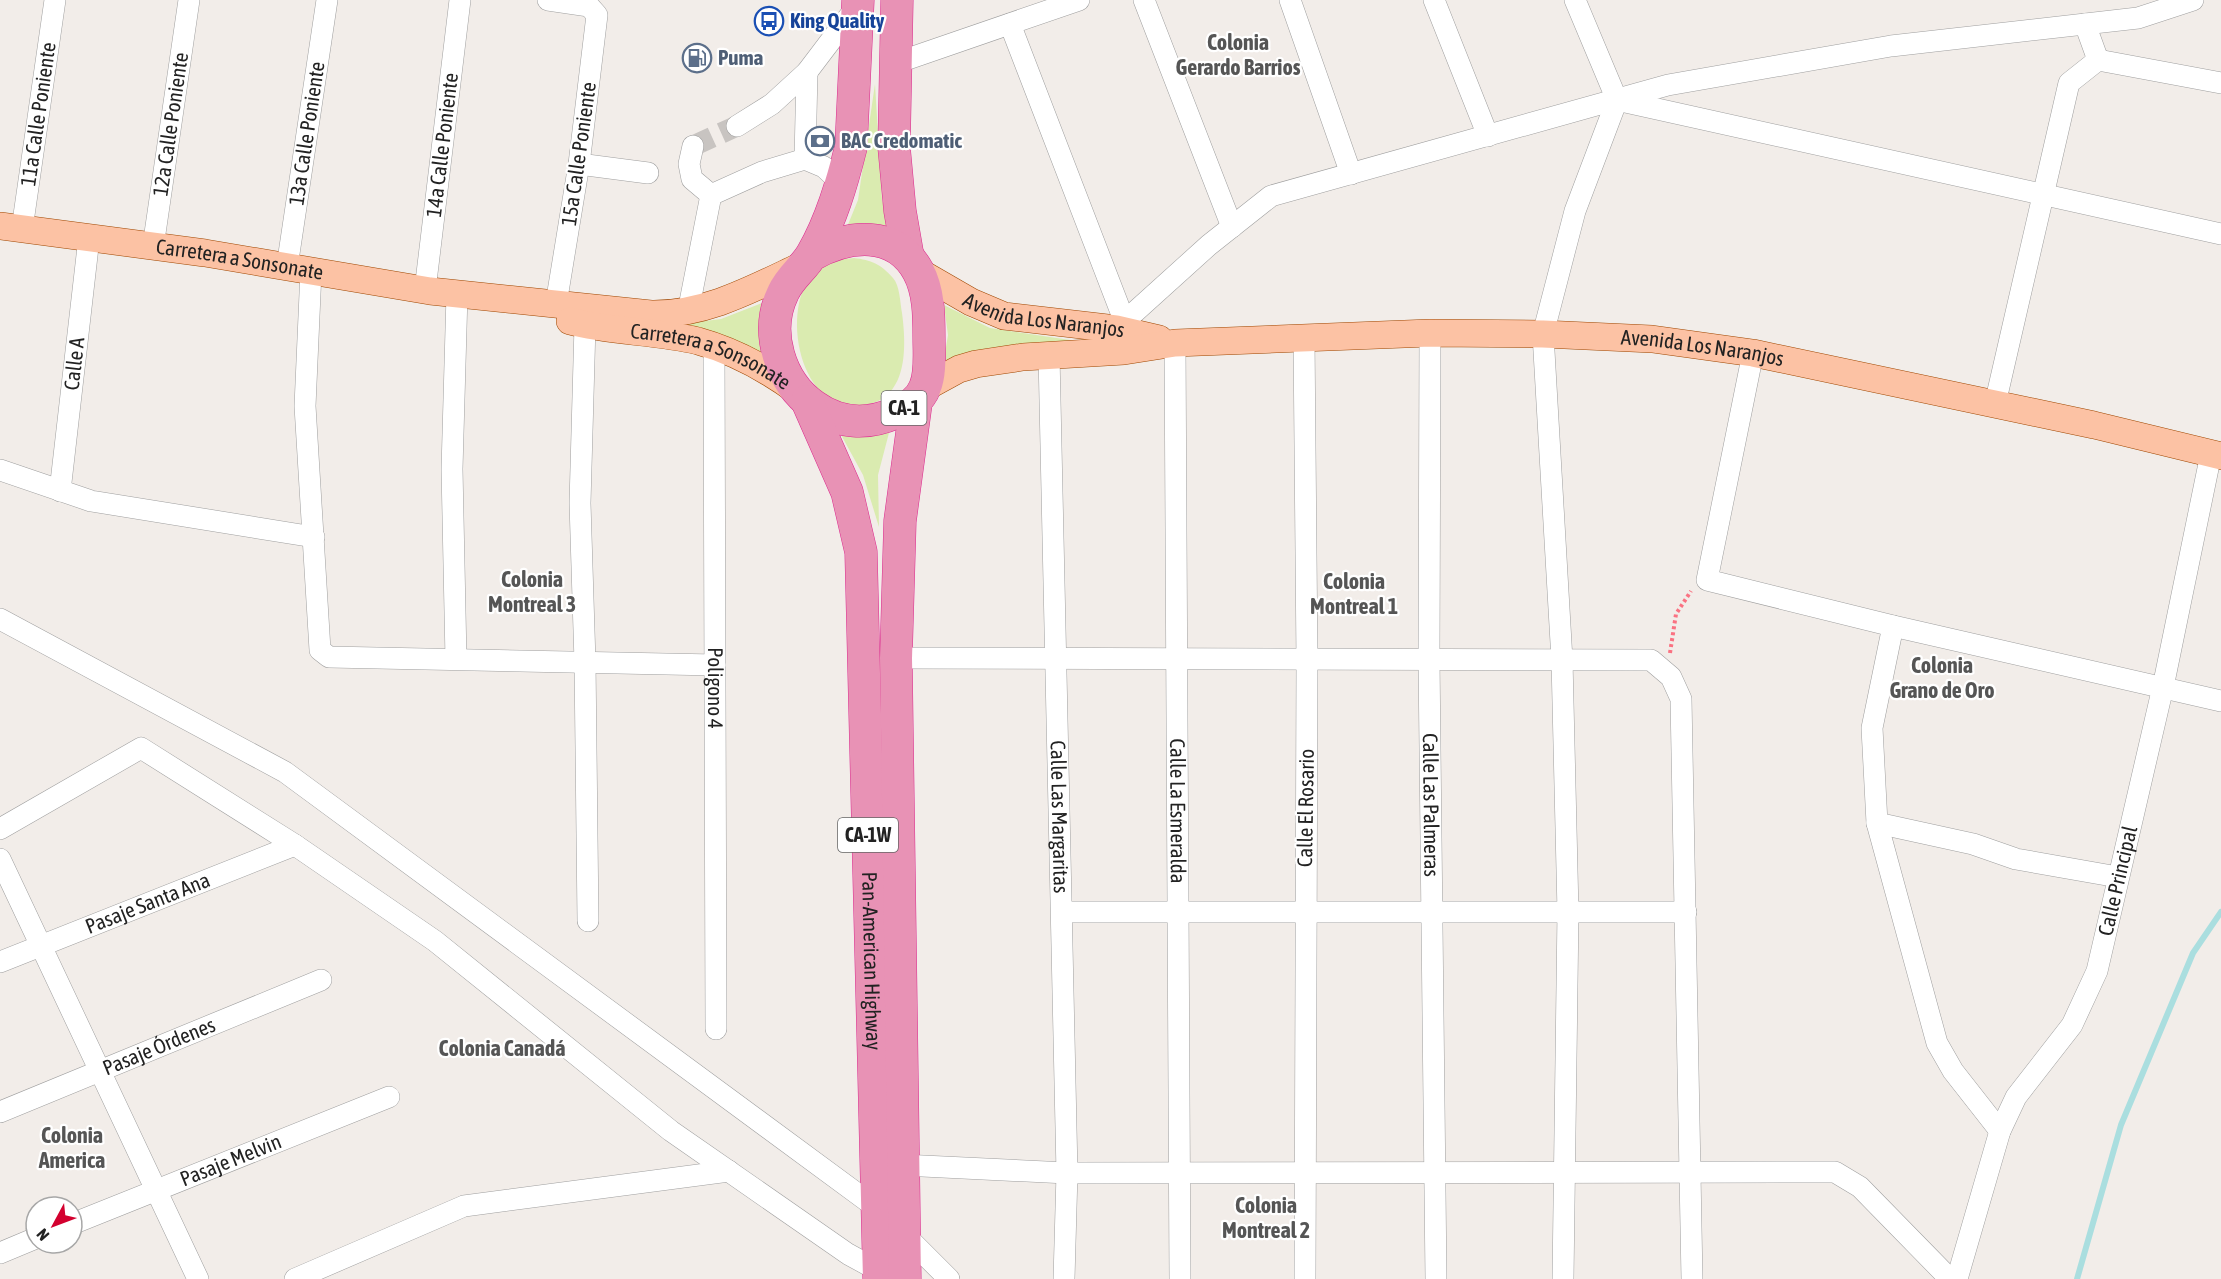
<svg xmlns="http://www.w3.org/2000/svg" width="2221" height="1279" viewBox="0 0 2221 1279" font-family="'Asap Condensed',sans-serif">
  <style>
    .grass { fill: #daebb0 }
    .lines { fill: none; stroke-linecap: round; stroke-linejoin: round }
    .stream { stroke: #aadedf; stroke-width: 6 }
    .minor-tunnel { stroke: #c8c4c1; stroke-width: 21; stroke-dasharray: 21 10; stroke-linecap: butt }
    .minor-casing { stroke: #9f9f9f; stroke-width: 22 }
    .major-casing { stroke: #9f4701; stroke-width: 28 }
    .highway-casing { stroke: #db2a8e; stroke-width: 33 }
    .path { stroke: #fa7282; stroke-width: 4; stroke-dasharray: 3 3; stroke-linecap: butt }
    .minor { stroke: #fff; stroke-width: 21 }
    .major { stroke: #fcc2a4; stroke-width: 27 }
    .highway { stroke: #e892b5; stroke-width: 32 }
    .labels { text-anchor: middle; stroke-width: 4.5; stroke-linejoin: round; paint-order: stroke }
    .shield { fill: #fff; stroke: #646464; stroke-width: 1.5 }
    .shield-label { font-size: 20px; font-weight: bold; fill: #222 }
    .transit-label { font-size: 21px; font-weight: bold; fill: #164399; stroke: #fff; text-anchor: start }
    .service-label { font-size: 21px; font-weight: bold; fill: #4e5e75; stroke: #fff; text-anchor: start }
    .street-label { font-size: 21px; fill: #222; stroke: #fff }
    .neighbourhood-label { font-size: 22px; font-weight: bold; fill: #555; stroke: #fff }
  </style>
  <rect width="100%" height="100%" fill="#f2ede9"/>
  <g class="grass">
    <polygon points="875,84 882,200 892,231 847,227 858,200"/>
    <path d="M854,258C871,260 881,264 893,278C900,286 900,302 902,313C907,351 908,406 854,406C792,405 779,289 823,265C833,260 843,259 854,258Z"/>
    <polygon points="770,300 768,362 635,323 689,323 721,319"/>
    <polygon points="944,305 990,328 1077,341 988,348 943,365 948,335"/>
    <polygon points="890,429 878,475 879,527 863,475 839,431"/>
  </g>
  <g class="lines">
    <polyline class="stream" points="2077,1279 2121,1125 2193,953 2221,912"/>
    <polyline class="minor-tunnel" points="693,146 737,126"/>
    <g class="minor-casing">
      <g id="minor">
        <polyline points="548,0 589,6 597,15 579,164 556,304"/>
        <polyline points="1144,0 1232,227"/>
        <polyline points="1290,0 1351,174"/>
        <polyline points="1434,0 1488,136"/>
        <polyline points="1010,24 1124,320"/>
        <polyline points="2085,24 2098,60"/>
        <polyline points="896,63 1079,0"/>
        <polyline points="1621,101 2221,234"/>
        <polyline points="737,126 772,104 807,72 857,6"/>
        <polyline points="693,146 689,164 692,179 711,195"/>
        <polyline points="805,159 807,72"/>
        <polyline points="579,164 648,173"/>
        <polyline points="711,195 762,172 805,159 824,167 841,183"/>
        <path id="s1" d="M22,229L55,0"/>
        <path id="s2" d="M153,247L189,0"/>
        <path id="s3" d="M287,267L327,0"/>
        <polyline points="311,271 305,406 320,650 329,657 715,665"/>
        <path id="s4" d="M425,290L460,0"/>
        <polyline points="688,312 711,195"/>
        <polyline points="585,325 580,503 585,662 588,921"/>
        <polyline points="1116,329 1209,245 1271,196 1668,85 1891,46 2138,18 2193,0"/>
        <path id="s5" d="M1430,333L1429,660L1436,1279"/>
        <polyline points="1304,338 1307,660 1305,1279"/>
        <path id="s6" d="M1175,343L1180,1279"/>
        <path id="s7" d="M714,346L716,1029"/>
        <polyline points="1753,353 1707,580 1893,626 2221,701"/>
        <path id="s8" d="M1049,355L1067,1173L1064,1279"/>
        <polyline points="1995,404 2069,83 2098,60 2221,83"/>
        <polyline points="0,470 91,501 314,537"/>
        <path id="s9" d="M60,491L89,238"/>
        <polyline points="0,619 285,772 878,1209"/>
        <polyline points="1893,626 1872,728 1877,823 1937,1043 1953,1071 2000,1131"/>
        <polyline points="896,658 1651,660 1671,677 1681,699 1692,1279"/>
        <polyline points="456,659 452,469 457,294"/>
        <polyline points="1877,823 1973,844 2016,859 2118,877"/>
        <polyline points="0,829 141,748 295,845 435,941 671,1131 848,1254 879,1271"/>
        <polyline points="0,859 198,1279"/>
        <polyline points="1062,912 1686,912"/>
        <path id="s10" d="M0,962L295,845"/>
        <path id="s11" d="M0,1112L321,980"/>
        <polyline points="902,1165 1067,1173 1835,1172 1860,1187 1950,1279"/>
        <path id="s12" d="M72,1224L389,1097"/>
        <polyline points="904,1234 949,1279"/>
        <polyline points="0,1253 36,1238"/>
        <polyline points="295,1279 464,1206 729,1171"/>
        <polyline points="1563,1279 1568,912 1562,660 1543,334 1575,211 1617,100 1575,0"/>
        <path id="s13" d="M1957,1279L2000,1131L2016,1097L2072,1025L2097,971L2163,687L2211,454"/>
      </g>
    </g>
    <g class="major-casing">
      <g id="major">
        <path id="s14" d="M0,226L205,253L430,291L651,314C706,315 754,288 803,265"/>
        <path id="s15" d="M919,272L971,302L1004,316L1116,329L1159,339"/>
        <path id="s16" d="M570,321C611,332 656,331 698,341C734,351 767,369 797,391"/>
        <path id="s17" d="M926,387L959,369L976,364L1023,357L1124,351L1175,343L1430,333L1543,334L1652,339L1753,353L2094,425L2221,456"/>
      </g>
    </g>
    <g class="highway-casing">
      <g id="highway">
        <polyline points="897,0 894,147 900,211 908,257"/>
        <path d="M812,255C848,235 895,229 918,271C929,291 929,316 929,338C929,353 931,373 925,387C920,401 908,407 895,413C868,425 839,424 814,406C780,382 764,332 783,293C790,277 804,268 812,254C831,221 842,183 851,147L858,0"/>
        <path id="s18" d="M807,401L847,492L861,552L879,1279"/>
        <polyline points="905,1279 896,658 900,521 916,403"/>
      </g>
    </g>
    <polyline class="path" points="1670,653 1676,614 1691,591"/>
    <use href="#minor" class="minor"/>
    <use href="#major" class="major"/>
    <use href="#highway" class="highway"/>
  </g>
  <defs>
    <g id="bus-ring" transform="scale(1.5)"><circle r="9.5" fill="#fff" stroke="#1a4fb4" stroke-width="1.5"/><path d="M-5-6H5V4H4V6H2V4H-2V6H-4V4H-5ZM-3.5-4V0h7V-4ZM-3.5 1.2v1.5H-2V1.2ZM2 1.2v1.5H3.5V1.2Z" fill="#1a4fb4"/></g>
    <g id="fuel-ring" transform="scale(1.5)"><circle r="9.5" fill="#fff" stroke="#5c6f8a" stroke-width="1.5"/><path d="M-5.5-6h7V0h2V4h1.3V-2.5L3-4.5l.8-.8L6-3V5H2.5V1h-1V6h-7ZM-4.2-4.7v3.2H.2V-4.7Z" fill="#5c6f8a"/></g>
    <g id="bank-ring" transform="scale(1.5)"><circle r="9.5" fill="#fff" stroke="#5c6f8a" stroke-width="1.5"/><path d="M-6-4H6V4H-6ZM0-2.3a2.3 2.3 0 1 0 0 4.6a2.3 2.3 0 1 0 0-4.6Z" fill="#5c6f8a"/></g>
  </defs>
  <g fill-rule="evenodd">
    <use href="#bus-ring" x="769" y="21"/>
    <use href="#fuel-ring" x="697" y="58"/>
    <use href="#bank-ring" x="820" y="141"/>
  </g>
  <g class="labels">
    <g class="shield">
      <rect x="881.5" y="391" width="45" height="34" rx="4.5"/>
      <rect x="838" y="818" width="60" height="34" rx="4.5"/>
    </g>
    <g class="shield-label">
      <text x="904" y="415">CA-1</text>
      <text x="868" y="842">CA-1W</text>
    </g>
    <g class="transit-label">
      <text x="790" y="28">King Quality</text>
    </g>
    <g class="service-label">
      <text x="718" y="65">Puma</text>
      <text x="841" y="148">BAC Credomatic</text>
    </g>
    <g class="street-label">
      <text dy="7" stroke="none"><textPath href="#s1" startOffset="116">11a Calle Poniente</textPath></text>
      <text dy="7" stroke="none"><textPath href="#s2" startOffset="124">12a Calle Poniente</textPath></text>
      <text dy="7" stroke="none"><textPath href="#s3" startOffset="135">13a Calle Poniente</textPath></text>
      <text dy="7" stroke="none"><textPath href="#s4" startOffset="146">14a Calle Poniente</textPath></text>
      <text transform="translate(579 154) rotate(-82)" y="7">15a Calle Poniente</text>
      <text dy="7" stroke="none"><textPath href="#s14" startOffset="242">Carretera a Sonsonate</textPath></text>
      <text dy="7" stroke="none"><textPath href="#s15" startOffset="135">Avenida Los Naranjos</textPath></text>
      <text dy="7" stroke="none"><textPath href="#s17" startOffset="784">Avenida Los Naranjos</textPath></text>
      <text dy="7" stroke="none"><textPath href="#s16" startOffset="146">Carretera a Sonsonate</textPath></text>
      <text dy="7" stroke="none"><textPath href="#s9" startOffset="128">Calle A</textPath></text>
      <text dy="7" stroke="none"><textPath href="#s7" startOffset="342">Poligono 4</textPath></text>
      <text dy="7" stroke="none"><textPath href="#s5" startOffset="472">Calle Las Palmeras</textPath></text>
      <text transform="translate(1306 808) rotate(-89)" y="7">Calle El Rosario</text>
      <text dy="7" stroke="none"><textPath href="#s6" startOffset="468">Calle La Esmeralda</textPath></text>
      <text dy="7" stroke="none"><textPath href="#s8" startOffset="462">Calle Las Margaritas</textPath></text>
      <text dy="7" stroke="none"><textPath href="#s13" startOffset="435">Calle Principal</textPath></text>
      <text dy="7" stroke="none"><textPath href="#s10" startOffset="159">Pasaje Santa Ana</textPath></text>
      <text dy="7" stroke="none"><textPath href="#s18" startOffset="570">Pan-American Highway</textPath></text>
      <text dy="7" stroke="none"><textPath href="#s11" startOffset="172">Pasaje Órdenes</textPath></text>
      <text dy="7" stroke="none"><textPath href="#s12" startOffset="171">Pasaje Melvin</textPath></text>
    </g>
    <g class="neighbourhood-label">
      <text x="1238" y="50">Colonia<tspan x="1238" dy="25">Gerardo Barrios</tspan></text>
      <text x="532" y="587">Colonia<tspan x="532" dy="25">Montreal 3</tspan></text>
      <text x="1354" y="589">Colonia<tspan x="1354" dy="25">Montreal 1</tspan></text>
      <text x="1942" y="673">Colonia<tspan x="1942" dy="25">Grano de Oro</tspan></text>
      <text x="502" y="1056">Colonia Canadá</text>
      <text x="72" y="1143">Colonia<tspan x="72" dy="25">America</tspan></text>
      <text x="1266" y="1213">Colonia<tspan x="1266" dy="25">Montreal 2</tspan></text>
    </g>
  </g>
  <g transform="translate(54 1225) rotate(229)"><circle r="28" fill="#ffffff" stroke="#a7a7a7" stroke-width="1.5"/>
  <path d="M0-4.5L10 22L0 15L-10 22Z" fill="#d3012f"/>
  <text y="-9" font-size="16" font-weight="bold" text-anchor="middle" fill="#222222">N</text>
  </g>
</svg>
